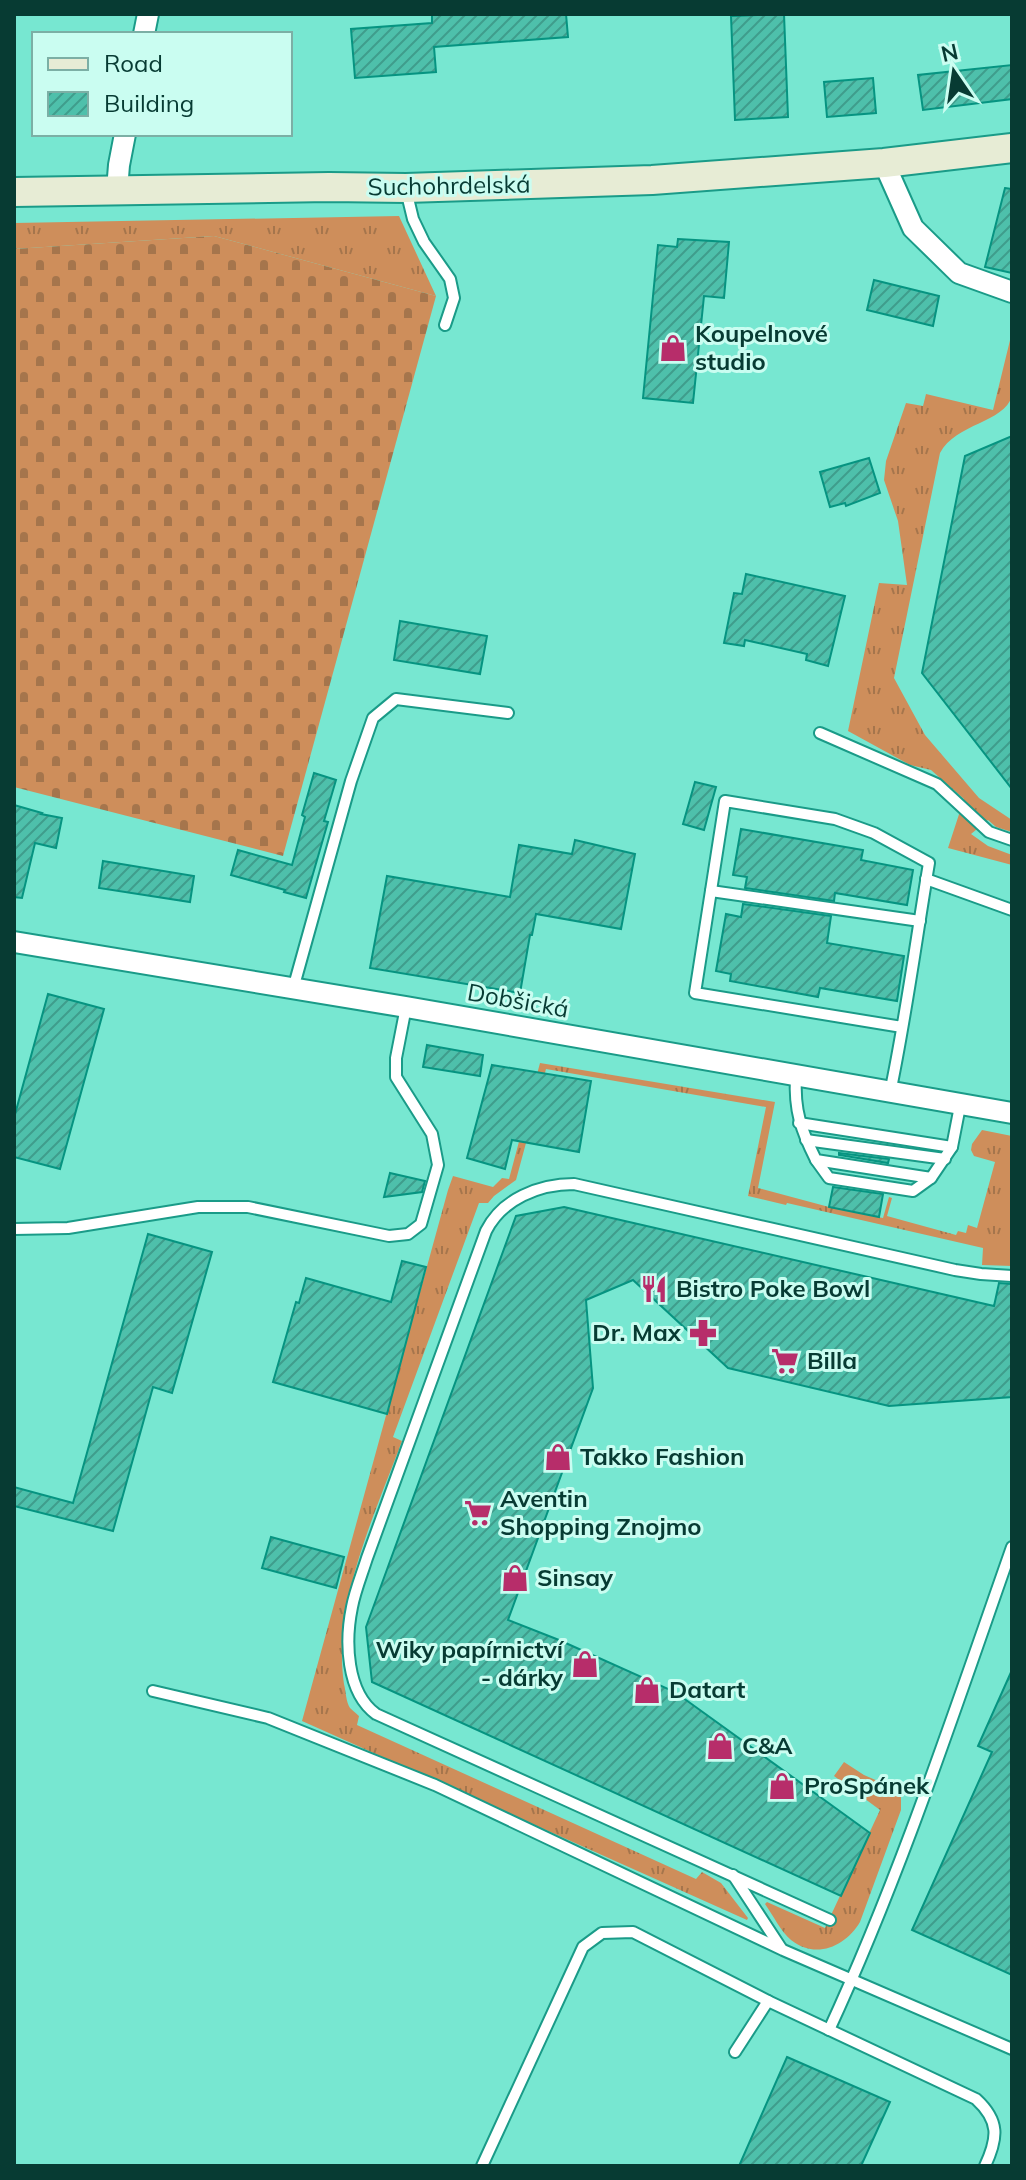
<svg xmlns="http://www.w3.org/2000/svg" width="1026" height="2180" viewBox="0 0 1026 2180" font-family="Mulish,sans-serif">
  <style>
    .grass { fill: url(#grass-tufts) }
    .cemetery { fill: url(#cemetery-stones) }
    .building { fill: url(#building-hatch); stroke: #069481; stroke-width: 2 }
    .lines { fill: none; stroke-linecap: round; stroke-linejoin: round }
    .lane-casing { stroke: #1a9b88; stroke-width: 14 }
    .street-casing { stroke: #1a9b88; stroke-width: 24 }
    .secondary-casing { stroke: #1a9b88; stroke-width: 32 }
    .lane { stroke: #fff; stroke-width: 10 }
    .street { stroke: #fff; stroke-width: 20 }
    .secondary { stroke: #e7ecd5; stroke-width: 28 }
    .labels { text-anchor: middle; stroke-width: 6; stroke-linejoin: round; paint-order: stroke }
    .street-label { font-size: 24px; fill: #073b33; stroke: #cafdf1 }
    .poi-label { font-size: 24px; font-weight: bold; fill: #073b33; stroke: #cafdf1; text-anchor: start }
  </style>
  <defs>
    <pattern id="grass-tufts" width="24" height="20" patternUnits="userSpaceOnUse" patternTransform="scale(2)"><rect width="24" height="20" fill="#ce8e5b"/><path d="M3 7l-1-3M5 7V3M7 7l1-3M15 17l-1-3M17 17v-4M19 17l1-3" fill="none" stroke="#a5754c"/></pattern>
    <pattern id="cemetery-stones" width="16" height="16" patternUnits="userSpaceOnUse" patternTransform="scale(2)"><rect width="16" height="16" fill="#ce8e5b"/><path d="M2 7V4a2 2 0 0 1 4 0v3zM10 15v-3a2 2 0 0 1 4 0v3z" fill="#a5754c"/></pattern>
    <pattern id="building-hatch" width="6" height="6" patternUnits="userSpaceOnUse" patternTransform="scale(2)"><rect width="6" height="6" fill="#4ec0ab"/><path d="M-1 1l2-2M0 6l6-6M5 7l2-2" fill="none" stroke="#3f9d8c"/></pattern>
  </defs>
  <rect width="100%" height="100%" fill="#77e7d1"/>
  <g class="grass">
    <polygon points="399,216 436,296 214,236 14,249 14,223"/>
    <path d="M1012,332C1012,346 1015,385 1012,396C1004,423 956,423 940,453L894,678L925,735L979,798L1012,820V832L996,827L988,820L971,834L988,846L1012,855V865L948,848L964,799L931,770L910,765L848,731L879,583L907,585L898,521L884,480L886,461L906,403L923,406L926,394L993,410Z"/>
    <path d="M540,1063L775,1102L758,1188L829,1207L883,1218L889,1197L892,1198L887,1216L956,1235L958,1231L966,1233L968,1225L977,1228L995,1162L974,1156L971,1150L972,1144L982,1130L1012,1136V1266L982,1265L983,1248L787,1203L786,1205L748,1196L766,1107L546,1069L516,1180L494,1196L488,1203H479L393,1437L402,1441C375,1514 332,1604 344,1684C346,1692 346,1702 350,1708C351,1709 358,1715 359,1716L357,1725L696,1879L702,1872L721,1883L748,1918L747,1920L302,1721L448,1190L453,1176L493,1187L502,1178L509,1179Z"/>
    <path d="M844,1762L864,1775L894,1788L901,1796V1810L860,1922C846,1946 816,1960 791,1940C781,1932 773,1915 765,1904L767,1902L825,1928L880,1810L834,1776Z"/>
  </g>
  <polygon class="cemetery" points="214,236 436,296 283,856 14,787 14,249"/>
  <g class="building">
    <polygon points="432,14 566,14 568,37 434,47 436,72 355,78 351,29 432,23"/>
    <polygon points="784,14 788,117 735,120 731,16"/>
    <polygon points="1012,65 1012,99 923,110 918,75"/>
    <polygon points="873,78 876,113 827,117 824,82"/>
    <polygon points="1005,188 1012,189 1012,273 985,267"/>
    <polygon points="678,239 729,242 724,298 704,296 693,403 643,398 658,245 677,247"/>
    <polygon points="874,280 939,296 933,326 867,310"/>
    <polygon points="1012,436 1012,789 922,673 965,456"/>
    <polygon points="869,458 880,493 846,506 845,503 830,507 820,472"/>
    <polygon points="746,574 845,596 828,666 806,660 807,654 745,640 744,646 724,643 734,593 742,594"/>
    <polygon points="400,621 487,636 480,674 394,660"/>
    <polygon points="314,773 336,780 324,821 328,822 306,898 284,892 285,890 231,875 238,850 292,865 305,817 302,815"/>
    <polygon points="695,782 716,787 704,830 683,824"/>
    <polygon points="14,805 42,813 41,814 62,818 56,848 35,843 22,898 14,897"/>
    <polygon points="741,829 863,850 861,860 913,870 907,905 835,893 834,901 745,888 747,877 733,875"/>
    <polygon points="575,840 635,854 621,929 536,914 532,935 530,935 520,993 370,968 387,876 510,897 519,845 572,854"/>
    <polygon points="103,861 194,876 190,902 99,888"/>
    <polygon points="743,904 831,916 827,943 904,956 897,1001 820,988 818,997 730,981 731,974 716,971 726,914 741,917"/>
    <polygon points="48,994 104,1009 60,1169 14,1157 14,1118"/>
    <polygon points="427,1045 483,1055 480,1076 423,1067"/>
    <polygon points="492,1065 591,1081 579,1152 512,1140 505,1169 467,1158"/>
    <polygon points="839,1153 889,1159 888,1163 839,1155"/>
    <polygon points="390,1173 425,1181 422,1192 384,1197"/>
    <polygon points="833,1187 883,1194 879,1217 829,1207"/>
    <polygon points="564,1207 994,1306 999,1283 1012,1284 1012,1397 889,1406 728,1368 633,1280 586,1300 593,1388 508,1620 559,1640 675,1692 870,1833 841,1896 372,1682 366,1627 516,1216"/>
    <polygon points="148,1234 212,1252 172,1393 153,1387 113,1531 14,1506 14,1487 73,1503"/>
    <polygon points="402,1261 426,1267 387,1414 273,1382 296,1302 299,1303 306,1278 391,1302"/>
    <polygon points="271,1537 344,1557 336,1588 262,1568"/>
    <polygon points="1012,1670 1012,1975 912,1930 992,1752 978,1746"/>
    <polygon points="787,2057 890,2102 861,2166 739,2166"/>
  </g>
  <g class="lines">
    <g class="lane-casing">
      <g id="lane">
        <polyline points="406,190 413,219 424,242 450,279 454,298 445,325"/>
        <polyline points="820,733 937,784 989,832 1012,840"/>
        <polyline points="926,879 1012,910"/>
        <polyline points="711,891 920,921"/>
        <polyline points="293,989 351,781 373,718 396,699 508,713"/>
        <path d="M796,1077C794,1110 801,1130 816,1160L931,1178L952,1147L960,1106"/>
        <path d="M890,1093C906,1017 916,940 929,863L874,833L835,819L725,801L695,993L902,1027"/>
        <polyline points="799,1123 952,1147"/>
        <polyline points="806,1140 945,1159"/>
        <polyline points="816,1160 829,1178 913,1191 931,1178"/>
        <polyline points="14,1229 68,1228 198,1207 248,1207 389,1236 408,1234 421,1224 438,1165 432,1134 396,1077 396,1058 406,1007"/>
        <polyline points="153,1691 268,1718 435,1785 783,1950 1012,2049"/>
        <polyline points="733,1875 781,1948"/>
        <path d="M830,1920L376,1714C346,1692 345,1641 352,1607C355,1591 362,1574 367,1558L486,1231C502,1199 539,1184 574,1184L955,1270L981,1274L1012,1276"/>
        <path d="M829,2030C901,1874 955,1709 1012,1547"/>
        <polyline points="735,2052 768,2001"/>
        <path d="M482,2166L583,1947L602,1933L633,1932L768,2001L976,2099C1000,2121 998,2138 985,2166"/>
      </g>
    </g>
    <g class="street-casing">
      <g id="street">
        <polyline points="144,34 148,14"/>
        <polyline points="884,163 913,228 959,273 1012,292"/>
        <polyline points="117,190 119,165 125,134"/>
        <polyline points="14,942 406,1007 1012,1113"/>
      </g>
    </g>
    <g class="secondary-casing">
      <polyline id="secondary" points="14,192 329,187 406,188 652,180 884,163 1012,148"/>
    </g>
    <use href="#lane" class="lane"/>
    <use href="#street" class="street"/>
    <use href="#secondary" class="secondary"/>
  </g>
  <defs>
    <g id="shop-bare" transform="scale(2.16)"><path d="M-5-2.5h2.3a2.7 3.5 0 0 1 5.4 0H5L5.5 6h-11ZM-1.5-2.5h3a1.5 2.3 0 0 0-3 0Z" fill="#b72d6a" stroke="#cafdf1" stroke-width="2.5" paint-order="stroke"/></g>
    <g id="restaurant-bare" transform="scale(2.16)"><path d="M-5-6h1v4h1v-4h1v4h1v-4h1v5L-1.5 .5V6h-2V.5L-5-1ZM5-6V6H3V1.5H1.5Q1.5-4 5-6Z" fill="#b72d6a" stroke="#cafdf1" stroke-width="2.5" paint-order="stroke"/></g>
    <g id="pharmacy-bare" transform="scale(2.16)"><path d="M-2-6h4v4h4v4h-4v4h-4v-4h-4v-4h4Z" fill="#b72d6a" stroke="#cafdf1" stroke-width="2.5" paint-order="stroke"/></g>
    <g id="supermarket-bare" transform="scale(2.16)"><path d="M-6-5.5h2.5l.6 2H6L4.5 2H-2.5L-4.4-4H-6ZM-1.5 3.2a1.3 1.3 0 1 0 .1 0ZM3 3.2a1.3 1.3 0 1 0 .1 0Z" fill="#b72d6a" stroke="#cafdf1" stroke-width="2.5" paint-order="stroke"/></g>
  </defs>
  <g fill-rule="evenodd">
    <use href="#shop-bare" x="673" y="348"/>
    <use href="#restaurant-bare" x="654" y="1289"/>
    <use href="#pharmacy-bare" x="703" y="1333"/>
    <use href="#supermarket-bare" x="785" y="1361"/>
    <use href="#shop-bare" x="558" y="1457"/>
    <use href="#supermarket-bare" x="478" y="1513"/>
    <use href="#shop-bare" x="515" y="1578"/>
    <use href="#shop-bare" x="585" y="1664"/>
    <use href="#shop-bare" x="647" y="1690"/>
    <use href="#shop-bare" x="720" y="1746"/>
    <use href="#shop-bare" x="782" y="1786"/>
  </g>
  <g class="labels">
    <g class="street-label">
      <text transform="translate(449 186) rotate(-1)" y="8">Suchohrdelská</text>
      <text transform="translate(518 1001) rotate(10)" y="8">Dobšická</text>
    </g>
    <g class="poi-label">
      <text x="695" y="342">Koupelnové<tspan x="695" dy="28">studio</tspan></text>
      <text x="676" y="1297">Bistro Poke Bowl</text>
      <text x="681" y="1341" text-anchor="end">Dr. Max</text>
      <text x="807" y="1369">Billa</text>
      <text x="580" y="1465">Takko Fashion</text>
      <text x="500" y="1507">Aventin<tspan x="500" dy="28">Shopping Znojmo</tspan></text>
      <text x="537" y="1586">Sinsay</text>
      <text x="563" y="1658" text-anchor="end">Wiky papírnictví<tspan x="563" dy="28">- dárky</tspan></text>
      <text x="669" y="1698">Datart</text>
      <text x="742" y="1754">C&amp;A</text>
      <text x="804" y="1794">ProSpánek</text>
    </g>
  </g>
  <rect width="1026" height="2180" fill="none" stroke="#073b33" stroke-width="32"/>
  <rect x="32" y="32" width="260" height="104" fill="#cafdf1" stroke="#7cafa5" stroke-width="2"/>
  <rect x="48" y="58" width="40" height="12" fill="#e7ecd5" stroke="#7cafa5" stroke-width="2"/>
  <text x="104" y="72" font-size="24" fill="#073b33">Road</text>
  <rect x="48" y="92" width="40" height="24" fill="url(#building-hatch)" stroke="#7cafa5" stroke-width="2"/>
  <text x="104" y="112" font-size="24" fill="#073b33">Building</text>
  <g transform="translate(954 72) rotate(347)" stroke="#cafdf1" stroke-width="6" paint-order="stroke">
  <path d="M0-6L14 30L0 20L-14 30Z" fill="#073b33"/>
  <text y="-12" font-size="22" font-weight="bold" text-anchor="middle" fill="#073b33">N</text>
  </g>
</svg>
